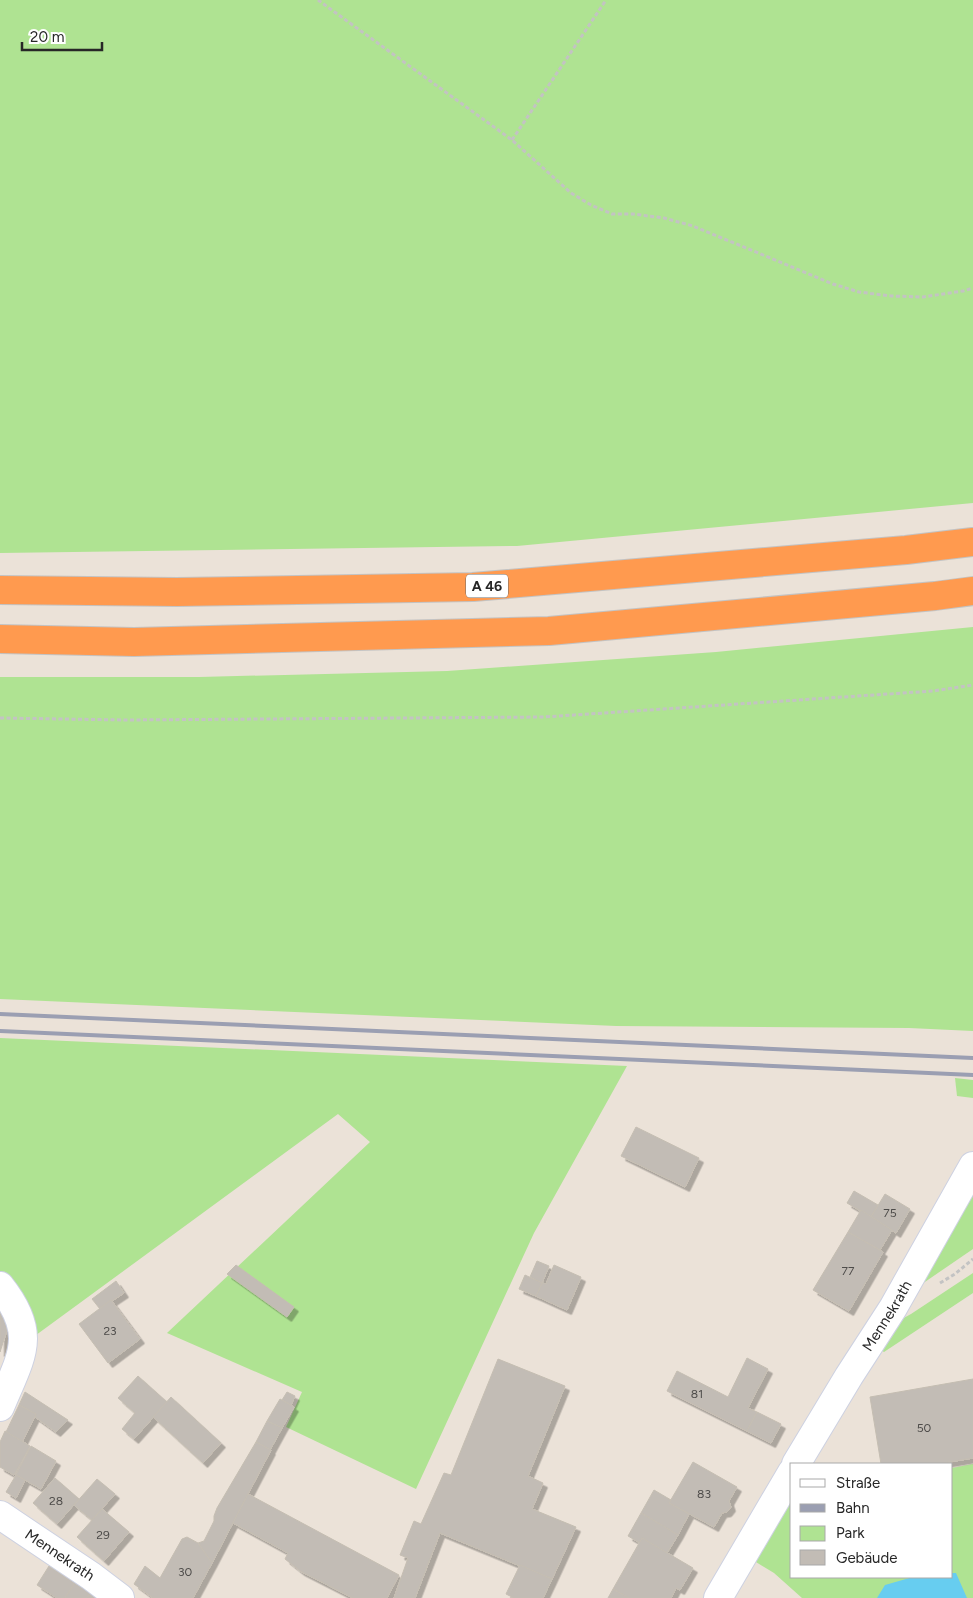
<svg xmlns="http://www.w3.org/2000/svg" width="973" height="1598" viewBox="0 0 973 1598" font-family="Figtree,sans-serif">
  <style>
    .green { fill: #afe392 }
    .water { fill: #67cdf0 }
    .building { fill: #c2bcb5; stroke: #c5beb2; filter: url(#shadow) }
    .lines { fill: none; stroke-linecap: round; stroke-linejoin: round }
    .minor-casing { stroke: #cdd1e1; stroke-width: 30 }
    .highway-casing { stroke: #c3c3c3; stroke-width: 30 }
    .path { stroke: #c3c3c3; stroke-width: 3; stroke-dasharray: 4 2.5; stroke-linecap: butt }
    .minor { stroke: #fff; stroke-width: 28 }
    .highway { stroke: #ff9a4f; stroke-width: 28 }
    .rail { stroke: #9b9fb2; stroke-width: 4 }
    .labels { text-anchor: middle; stroke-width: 4.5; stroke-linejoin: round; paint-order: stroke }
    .number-label { font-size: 12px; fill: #4e4c4a }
    .shield { fill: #fff; stroke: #686868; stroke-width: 1 }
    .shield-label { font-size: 14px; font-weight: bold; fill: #272727 }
    .street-label { font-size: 15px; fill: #272727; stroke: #fff }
  </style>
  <defs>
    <filter id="shadow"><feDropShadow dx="4.5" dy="4.5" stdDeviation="0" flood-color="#0004"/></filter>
  </defs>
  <rect width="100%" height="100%" fill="#ebe2d8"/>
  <g class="green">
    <polygon points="0,0 973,0 973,503 517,546 0,553"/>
    <polygon points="973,627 973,1031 909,1028 616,1026 0,999 0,677 199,677 447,671 716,652"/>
    <polygon points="0,1038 627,1066 534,1233 416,1489 286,1427 302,1392 167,1333 370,1142 338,1114 32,1338 0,1278"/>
    <polygon points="955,1078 973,1080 973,1098 957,1096"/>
    <polygon points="973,1194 973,1249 919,1286"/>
    <polygon points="973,1273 973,1293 884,1352 877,1347 891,1325 911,1314"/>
    <polygon points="973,1464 973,1598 802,1598 774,1573 751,1559 792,1493 792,1577 952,1577 952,1468"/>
  </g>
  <polygon class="water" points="952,1573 956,1573 967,1598 877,1598 885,1585 913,1577 952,1577"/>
  <g class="building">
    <polygon points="636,1127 699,1158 685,1187 621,1156"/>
    <polygon points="854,1191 878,1205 871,1217 847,1203"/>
    <polygon points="885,1194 910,1209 896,1233 871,1217"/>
    <polygon points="861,1210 892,1230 880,1250 848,1232"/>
    <polygon points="848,1232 883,1252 849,1311 813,1290"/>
    <polygon points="537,1261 549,1266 542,1283 530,1277"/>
    <polygon points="236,1265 294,1307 287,1317 227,1274"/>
    <polygon points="554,1265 581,1277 567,1310 536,1296 542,1283 546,1284"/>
    <polygon points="525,1275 542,1283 536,1296 519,1289"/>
    <polygon points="116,1281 124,1293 100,1309 92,1299"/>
    <polygon points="111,1300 140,1339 108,1363 79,1324"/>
    <polygon points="0,1311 8,1327 0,1352"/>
    <polygon points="747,1358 768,1369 748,1408 757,1412 747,1431 667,1391 677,1371 728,1397"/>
    <polygon points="498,1359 565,1386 528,1476 543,1483 532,1509 576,1527 552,1579 440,1533 415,1598 394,1598 408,1558 400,1555 414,1521 421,1524 444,1473 451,1475"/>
    <polygon points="138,1376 167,1402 134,1439 122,1429 135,1413 118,1398"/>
    <polygon points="973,1379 973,1458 938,1464 881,1464 870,1397"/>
    <polygon points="25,1392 68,1420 56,1432 35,1417 36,1414 19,1405"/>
    <polygon points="287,1392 295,1396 291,1405 282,1400"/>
    <polygon points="171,1397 221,1443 203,1463 153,1417"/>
    <polygon points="280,1399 294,1407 282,1428 267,1421"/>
    <polygon points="19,1405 36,1414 22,1442 6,1432"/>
    <polygon points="757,1412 781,1424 771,1443 747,1431"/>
    <polygon points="267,1421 282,1428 270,1450 256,1442"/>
    <polygon points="5,1431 30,1446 14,1475 0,1467 0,1442"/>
    <polygon points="256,1442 271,1450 212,1563 198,1543 204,1541 214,1521 214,1516 217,1508"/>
    <polygon points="31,1446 56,1461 41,1489 16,1475"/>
    <polygon points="693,1462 737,1487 729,1501 731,1507 727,1512 722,1513 714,1527 669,1503"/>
    <polygon points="16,1475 25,1480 16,1498 6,1492"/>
    <polygon points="55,1478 79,1499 57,1524 33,1503"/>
    <polygon points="97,1479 115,1494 92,1520 74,1505"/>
    <polygon points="654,1490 671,1500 669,1503 689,1514 678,1535 641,1513"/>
    <polygon points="248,1494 399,1575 387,1598 353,1598 300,1571 285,1559 288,1553 233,1523"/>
    <polygon points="102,1509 129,1532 104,1561 77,1537"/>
    <polygon points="641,1513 678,1535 667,1553 642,1538 640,1543 628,1536"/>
    <polygon points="187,1537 198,1543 212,1563 193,1598 153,1598 134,1584 145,1566 160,1578 182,1539"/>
    <polygon points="642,1538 693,1568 680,1590 676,1588 671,1598 629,1598 613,1589"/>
    <polygon points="520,1565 552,1579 543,1598 514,1598 506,1594"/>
    <polygon points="49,1566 75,1583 65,1598 57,1598 37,1585"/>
    <polygon points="75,1583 91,1593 87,1598 65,1598"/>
    <polygon points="613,1589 629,1598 608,1598"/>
    <polygon points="91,1593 98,1598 87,1598"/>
  </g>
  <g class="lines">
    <g class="minor-casing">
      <g id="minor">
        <path d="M0,1286C39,1335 21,1356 0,1407"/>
        <path id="s1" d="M796,1464L849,1376L893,1308L973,1166"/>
        <path id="s2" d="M0,1515L91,1576L120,1598"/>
        <polyline points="718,1598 792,1472"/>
      </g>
    </g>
    <g class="highway-casing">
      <g id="highway">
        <polyline points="0,590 177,592 473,587 906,550 973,542"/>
        <polyline points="0,639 134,642 549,631 935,596 973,591"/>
      </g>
    </g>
    <g class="path">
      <polyline points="318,0 512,140 571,193 591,205 612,214 633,214 664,218 693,226 833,284 859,292 891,296 923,297 963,291 973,288"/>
      <polyline points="512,140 606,0"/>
      <polyline points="0,718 125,720 544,717 933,691 973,685"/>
      <polyline points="940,1283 955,1274 973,1259"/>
    </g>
    <use href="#minor" class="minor"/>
    <use href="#highway" class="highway"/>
    <g class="rail">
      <polyline points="0,1014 973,1058"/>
      <polyline points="0,1031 973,1075"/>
    </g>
  </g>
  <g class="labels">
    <g class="number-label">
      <text x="890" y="1217">75</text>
      <text x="848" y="1275">77</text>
      <text x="110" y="1335">23</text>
      <text x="697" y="1398">81</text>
      <text x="924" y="1432">50</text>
      <text x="704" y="1498">83</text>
      <text x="56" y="1505">28</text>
      <text x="103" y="1539">29</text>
      <text x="185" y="1576">30</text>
    </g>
    <rect class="shield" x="466" y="574.5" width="42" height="23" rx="4"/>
    <g class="shield-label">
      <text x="487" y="591">A 46</text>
    </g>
    <g class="street-label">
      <text dy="5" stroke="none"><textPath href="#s1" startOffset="174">Mennekrath</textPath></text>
      <text dy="5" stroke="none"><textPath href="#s2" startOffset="72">Mennekrath</textPath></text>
    </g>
  </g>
  <rect x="790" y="1463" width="162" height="115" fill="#ffffff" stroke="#a9a9a9"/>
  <rect x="800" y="1479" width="25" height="8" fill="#ffffff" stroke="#a9a9a9"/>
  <text x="836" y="1488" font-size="15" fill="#272727">Straße</text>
  <rect x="800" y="1504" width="25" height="8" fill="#9b9fb2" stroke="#a9a9a9"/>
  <text x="836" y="1513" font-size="15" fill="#272727">Bahn</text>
  <rect x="800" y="1526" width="25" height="15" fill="#afe392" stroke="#a9a9a9"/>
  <text x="836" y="1538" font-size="15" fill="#272727">Park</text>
  <rect x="800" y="1550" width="25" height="15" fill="#c2bcb5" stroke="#a9a9a9"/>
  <text x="836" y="1563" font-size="15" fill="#272727">Gebäude</text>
  <path d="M22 42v8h80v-8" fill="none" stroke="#272727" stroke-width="2.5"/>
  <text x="30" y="42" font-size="15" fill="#272727" stroke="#ffffff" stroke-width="4" paint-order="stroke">20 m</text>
</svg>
